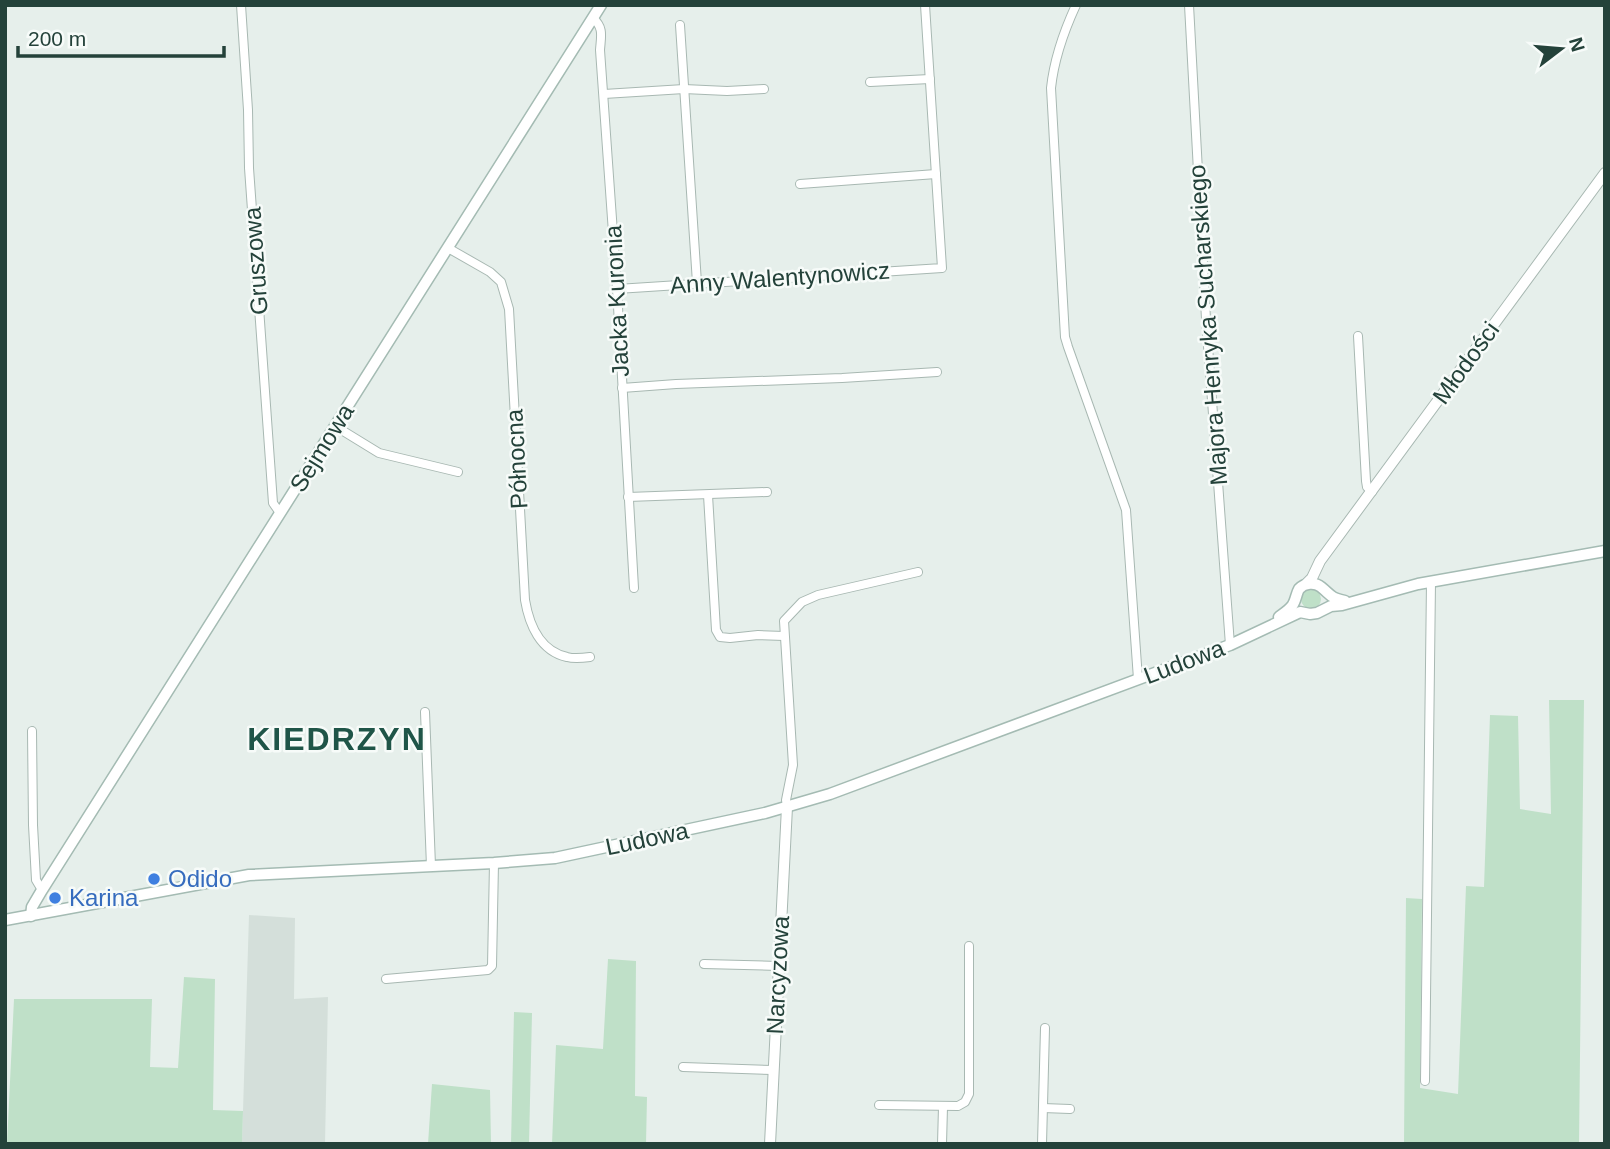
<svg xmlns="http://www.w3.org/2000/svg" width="1610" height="1149" viewBox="0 0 1610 1149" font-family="Helvetica,sans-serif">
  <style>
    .built { fill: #d4dfda }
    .green { fill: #bfe0c8 }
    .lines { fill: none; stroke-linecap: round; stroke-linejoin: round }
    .minor-casing { stroke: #a8b8b2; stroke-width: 10 }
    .tertiary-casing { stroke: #a8b8b2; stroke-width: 12 }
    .secondary-casing { stroke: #a4bbb3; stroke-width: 13 }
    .minor { stroke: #fff; stroke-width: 8 }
    .tertiary { stroke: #fff; stroke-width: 10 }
    .secondary { stroke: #fff; stroke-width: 10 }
    .shop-dot { fill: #3f7fe0; stroke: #f7fbf9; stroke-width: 2.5 }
    .labels { text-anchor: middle; stroke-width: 5; stroke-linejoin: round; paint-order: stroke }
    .street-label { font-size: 24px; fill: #24423a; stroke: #f7fbf9 }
    .shop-label { font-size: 24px; fill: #366cbe; stroke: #f7fbf9; text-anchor: start }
    .district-label { font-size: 32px; font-weight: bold; letter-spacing: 2px; fill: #1f5548; stroke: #f7fbf9 }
  </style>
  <rect width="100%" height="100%" fill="#e6efeb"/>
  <polygon class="built" points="249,915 295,918 294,999 328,997 325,1144 242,1144"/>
  <g class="green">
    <circle cx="1311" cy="599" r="10"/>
    <polygon points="1549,700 1584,700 1579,1144 1404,1144 1406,898 1422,899 1420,1088 1458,1094 1466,886 1484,887 1490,715 1518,716 1520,809 1551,814"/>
    <polygon points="608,959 636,961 635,1096 647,1097 646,1144 552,1144 556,1045 603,1049"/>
    <polygon points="184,977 215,979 213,1110 243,1111 242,1144 7,1144 14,999 152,999 150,1067 178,1068"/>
    <polygon points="514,1012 532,1013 529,1144 511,1144"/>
    <polygon points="432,1084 490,1090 491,1144 428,1144"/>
  </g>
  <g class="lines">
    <g class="minor-casing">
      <g id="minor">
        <polyline points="241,5 248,110 249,168 273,503 280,513"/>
        <path d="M1076,5C1064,31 1054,60 1051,88L1065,337L1068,347L1126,510L1138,679"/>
        <polyline points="1189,5 1206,319 1230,645"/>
        <path d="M593,18C604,28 601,36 600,50L617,289L634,588"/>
        <polyline points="680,25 697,283"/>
        <polyline points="870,82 930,79"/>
        <polyline points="604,94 684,89 727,91 764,89"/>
        <polyline points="800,184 936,174"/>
        <path d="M448,248L490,272L501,282L509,309L525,600C529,624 540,651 567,657C574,659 583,658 590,657"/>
        <polyline points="617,289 942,268 925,5"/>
        <polyline points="1358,336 1366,481 1367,487 1372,492"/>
        <polyline points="622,388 676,384 842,378 937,372"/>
        <polyline points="335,426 379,453 458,472"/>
        <polyline points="708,495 716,630 720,637 730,638 758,635 784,636"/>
        <polyline points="628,497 767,492"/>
        <polyline points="425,712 431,866"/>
        <polyline points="32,731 33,825 36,880 42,890"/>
        <polyline points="787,807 786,800 793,765 784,621 802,602 818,595 918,572"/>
        <polyline points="704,964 778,966"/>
        <polyline points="386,979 488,970 492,966 494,863"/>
        <polyline points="683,1067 773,1070"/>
        <polyline points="1425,1081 1431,582"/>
        <polyline points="879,1105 958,1106 965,1102 969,1094 969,946"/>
        <polyline points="1043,1108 1070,1109"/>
        <polyline points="942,1144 943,1107"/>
        <polyline points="1042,1144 1045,1028"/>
      </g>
    </g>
    <g class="tertiary-casing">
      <g id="tertiary">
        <polyline points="1306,584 1312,578 1320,561 1605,173"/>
        <polyline points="770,1144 787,807"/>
      </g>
    </g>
    <g class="secondary-casing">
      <g id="secondary">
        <path d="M1279,617C1283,614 1289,610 1292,606C1296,601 1296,594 1299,589C1304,583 1315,582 1321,587C1331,595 1330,598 1345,601"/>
        <polyline points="31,916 32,907 42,890 601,5"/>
        <polyline points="5,920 249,875 494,863 555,858 765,813 830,794 1230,645 1300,612 1310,614 1317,613 1331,606 1342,605 1418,584 1605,551"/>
      </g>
    </g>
    <use href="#minor" class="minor"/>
    <use href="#tertiary" class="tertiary"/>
    <use href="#secondary" class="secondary"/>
  </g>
  <g class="shop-dot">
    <circle cx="154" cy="879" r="7"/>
    <circle cx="55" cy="898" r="7"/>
  </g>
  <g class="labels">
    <g class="street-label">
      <text transform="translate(256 261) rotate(-94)" y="8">Gruszowa</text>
      <text transform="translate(780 278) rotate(-4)" y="8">Anny Walentynowicz</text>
      <text transform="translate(617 301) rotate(-93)" y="8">Jacka Kuronia</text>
      <text transform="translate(1208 325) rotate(-94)" y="8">Majora Henryka Sucharskiego</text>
      <text transform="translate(1466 363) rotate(-54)" y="8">Młodości</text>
      <text transform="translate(322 448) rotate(-58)" y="8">Sejmowa</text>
      <text transform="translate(517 459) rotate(-93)" y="8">Północna</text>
      <text transform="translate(1184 662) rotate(-21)" y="8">Ludowa</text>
      <text transform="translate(647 839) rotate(-12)" y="8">Ludowa</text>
      <text transform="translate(778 975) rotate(-87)" y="8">Narcyzowa</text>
    </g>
    <g class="shop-label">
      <text x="168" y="887">Odido</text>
      <text x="69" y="906">Karina</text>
    </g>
    <g class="district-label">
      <text x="337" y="750">KIEDRZYN</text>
    </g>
  </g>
  <rect width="1610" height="1149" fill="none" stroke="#24423a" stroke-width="14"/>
  <g transform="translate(1561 49) rotate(74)" stroke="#f7fbf9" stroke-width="5" paint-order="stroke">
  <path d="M0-5L12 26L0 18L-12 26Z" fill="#24423a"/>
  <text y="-10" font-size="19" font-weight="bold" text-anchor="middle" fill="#24423a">N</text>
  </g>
  <path d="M18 46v10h206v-10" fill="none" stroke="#24423a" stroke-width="3.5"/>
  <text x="28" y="46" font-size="21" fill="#24423a" stroke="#f7fbf9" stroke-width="5" paint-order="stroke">200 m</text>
</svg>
